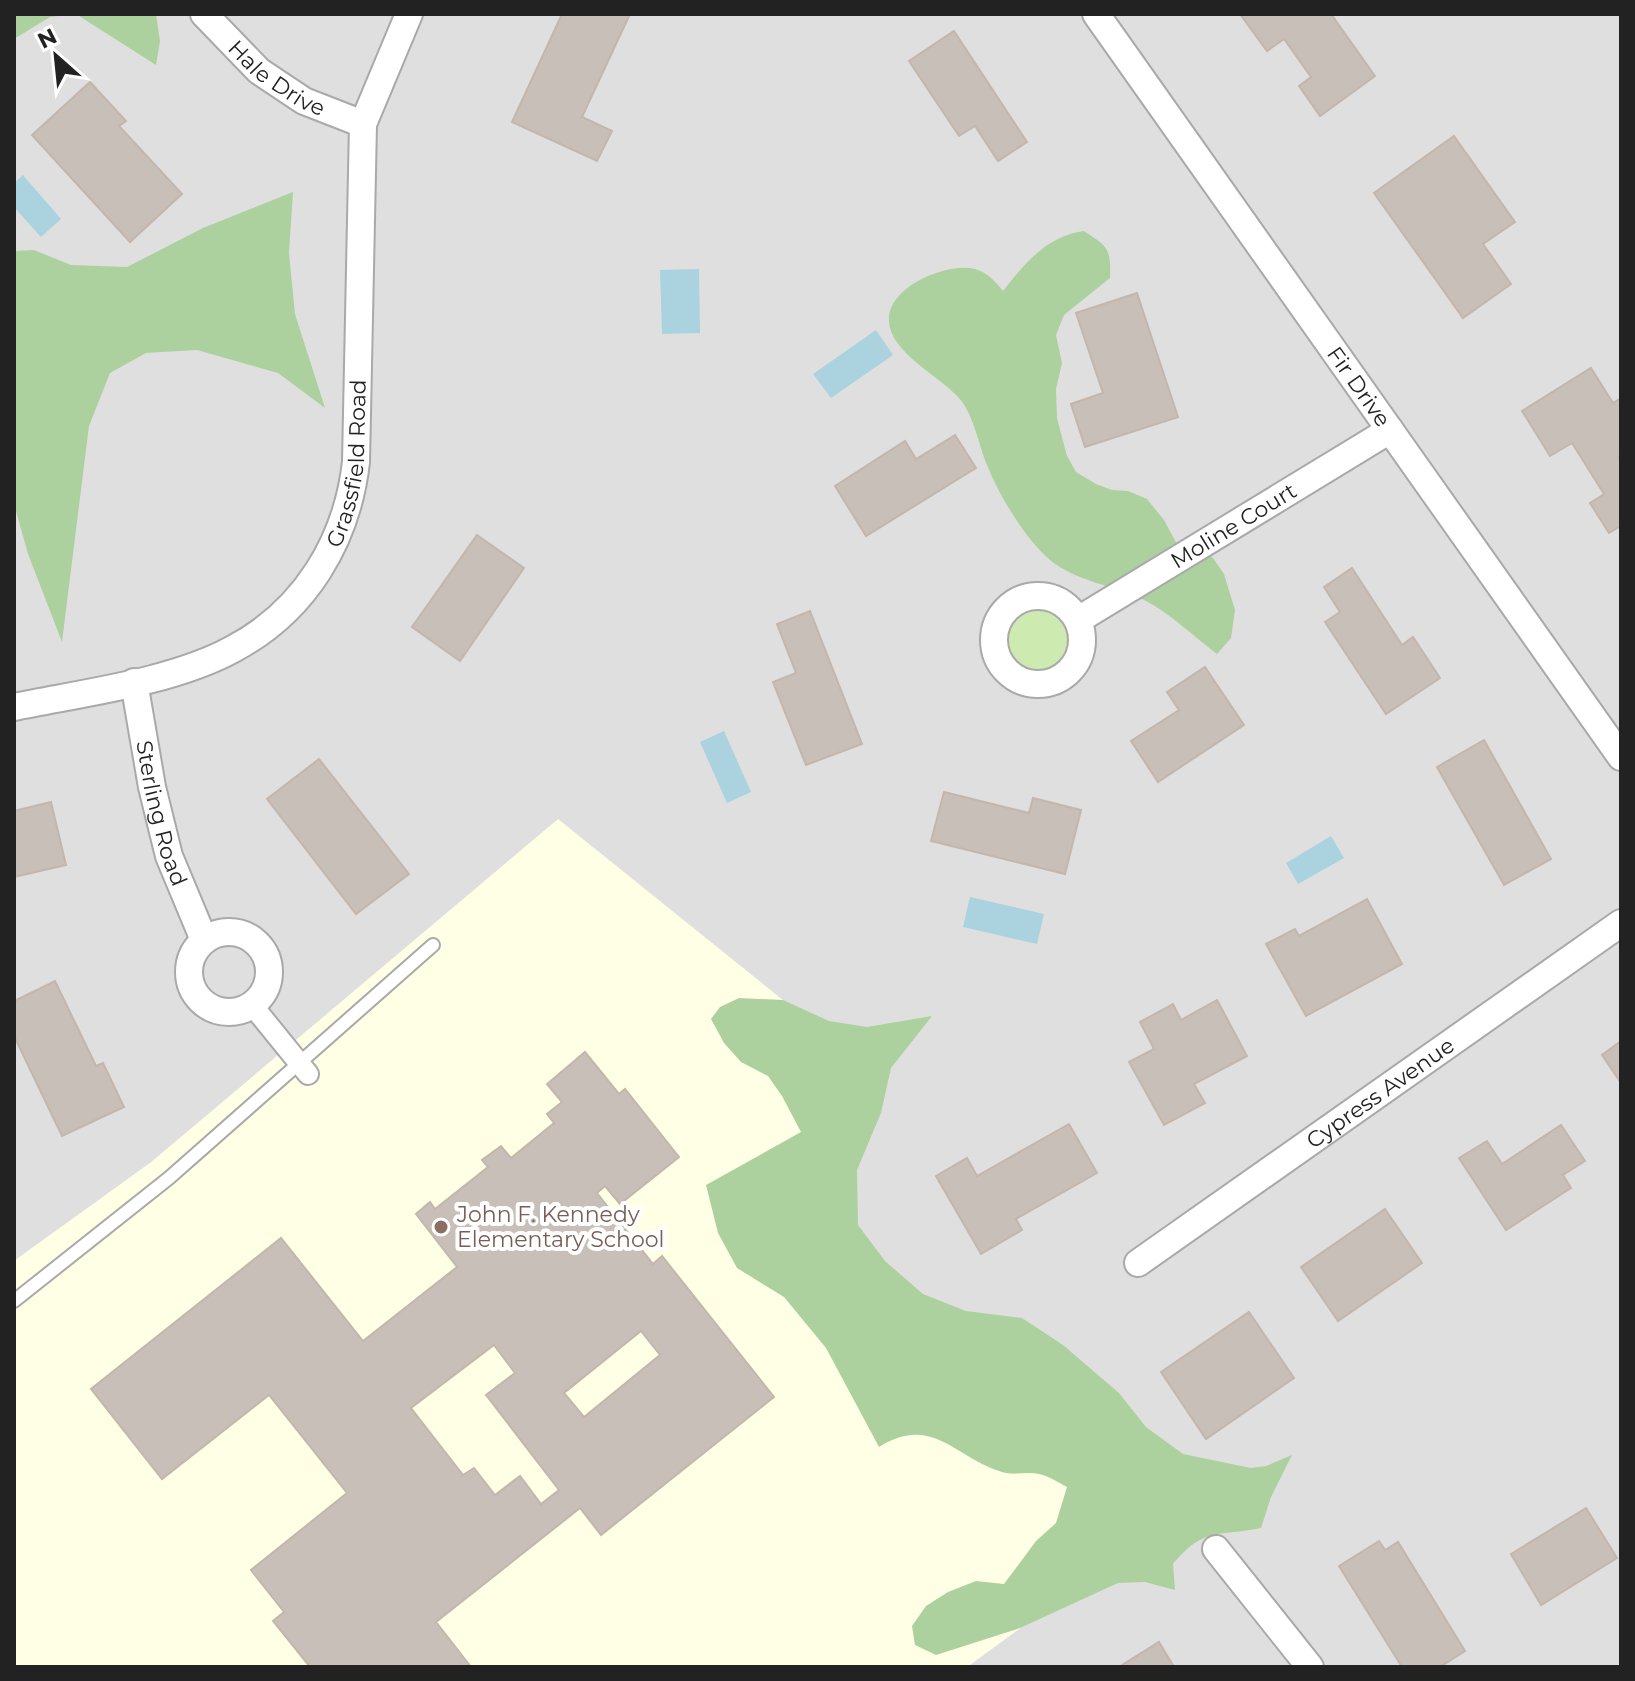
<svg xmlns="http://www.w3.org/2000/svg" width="1635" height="1681" viewBox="0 0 1635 1681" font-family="Montserrat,sans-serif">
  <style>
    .residential { fill: #e0dfdf }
    .education { fill: #ffffe5 }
    .grass { fill: #cdebb0 }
    .forest { fill: #add19e }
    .water { fill: #aad3df }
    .building { fill: #c7bfb8; stroke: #c4b6ab; stroke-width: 2; fill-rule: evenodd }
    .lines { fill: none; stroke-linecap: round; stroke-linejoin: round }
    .service-casing { stroke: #a9a9a9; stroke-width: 16 }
    .pedestrian-casing { stroke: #a9a9a9; stroke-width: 24 }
    .minor-casing { stroke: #a9a9a9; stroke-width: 30 }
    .service { stroke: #fff; stroke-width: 12 }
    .pedestrian { stroke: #fff; stroke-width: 20 }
    .minor { stroke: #fff; stroke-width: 26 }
    .education-dot { fill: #8d6e63; stroke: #fff; stroke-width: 3 }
    .labels { text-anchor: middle; stroke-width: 8; stroke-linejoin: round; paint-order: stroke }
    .street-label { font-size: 22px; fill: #222; stroke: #fff }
    .education-label { font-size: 22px; fill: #785e54; stroke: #fff; text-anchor: start }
  </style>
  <rect width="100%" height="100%" fill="#f2efe9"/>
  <polygon class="residential" points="19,14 1621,14 1621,1667 967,1667 1140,1540 150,1163 14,1261 14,20"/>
  <polygon class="education" points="558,819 860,1062 787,1194 1141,1540 967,1667 14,1667 14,1261 150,1163"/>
  <circle class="grass" cx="1039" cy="639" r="36"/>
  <g class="forest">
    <polygon points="14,14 156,14 160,41 156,65 76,14 50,17 14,39"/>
    <polygon points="293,192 289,253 295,314 325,408 278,373 197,350 146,353 110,373 89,426 62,642 28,554 14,504 14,251 34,250 71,265 127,267 203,228"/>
    <path d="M1084,231C1108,247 1111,248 1110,278L1064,315L1056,335L1062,363L1056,389L1057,418L1067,456L1076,472L1096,484L1112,490L1128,491L1147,499L1164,520L1177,544L1213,558L1224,574L1235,610L1231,638L1217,654C1194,637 1170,613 1144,600C1113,585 1077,582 1050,560C1025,539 999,495 987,465C978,444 974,415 959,398C940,376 888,352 889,319C889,286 948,262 975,269C987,272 996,282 1003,291C1025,263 1047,236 1084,231Z"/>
    <path d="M739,998L783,1000L829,1021L867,1027L932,1016L891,1068L881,1113L857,1170L858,1225L885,1261L923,1294L966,1311L1022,1318L1063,1345L1119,1393L1146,1427L1183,1454L1251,1468L1266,1466L1292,1455L1271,1497L1261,1528C1218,1537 1205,1526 1173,1564L1175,1590L1145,1582L1118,1583L1020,1628L936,1655L915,1645L912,1626L926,1606L948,1592L976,1581L1004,1584L1036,1541L1056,1523L1067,1487C1059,1483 1049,1476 1039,1474C1027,1471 1014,1476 1002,1472C953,1457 933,1414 879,1447L826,1348L784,1297L737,1268L718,1233L706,1185L801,1132L782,1096L768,1076L741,1062L724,1043L711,1019L720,1007Z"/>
  </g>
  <g class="water">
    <polygon points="23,175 61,219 41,237 14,207 14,183"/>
    <polygon points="699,269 700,333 662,334 660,270"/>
    <polygon points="876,330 893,355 831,398 813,374"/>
    <polygon points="724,731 751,792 727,803 700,742"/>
    <polygon points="1331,836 1344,858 1298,884 1286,863"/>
    <polygon points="970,897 1044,914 1037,944 963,927"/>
  </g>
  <g class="building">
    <polygon points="562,14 630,14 582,117 612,131 597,161 512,122"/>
    <polygon points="1240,14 1331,14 1375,76 1320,116 1299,86 1311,77 1284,39 1267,51"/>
    <polygon points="954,31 1027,142 998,161 975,126 959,136 909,61"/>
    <polygon points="90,82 126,121 119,126 182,194 130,242 32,135"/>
    <polygon points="1454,136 1515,222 1483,244 1511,284 1463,318 1374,193"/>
    <polygon points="1137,293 1178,417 1085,447 1071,404 1103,393 1076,313"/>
    <polygon points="1591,368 1613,403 1621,398 1621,456 1619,457 1621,461 1621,526 1609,533 1590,503 1604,494 1572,443 1550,456 1522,411"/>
    <polygon points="955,435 976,468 866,536 835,486 905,441 916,459"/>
    <polygon points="477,535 524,568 460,661 412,627"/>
    <polygon points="1352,568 1402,645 1413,637 1440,678 1386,714 1325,622 1340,612 1324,587"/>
    <polygon points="810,611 862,744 806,765 773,682 796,673 777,624"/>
    <polygon points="1205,667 1244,725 1158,782 1131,741 1179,710 1167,692"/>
    <polygon points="1484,740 1551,859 1504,885 1437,767"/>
    <polygon points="319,759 409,874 356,914 267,799"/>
    <polygon points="944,792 1029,813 1033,798 1081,810 1065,874 931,841"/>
    <polygon points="51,802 66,865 14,877 14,811"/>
    <polygon points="1367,899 1402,964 1306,1016 1266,944 1295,929 1299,936"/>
    <polygon points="55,981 96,1066 103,1063 124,1107 62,1136 14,1036 14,1001"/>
    <polygon points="1217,1000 1247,1056 1194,1084 1205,1103 1164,1125 1129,1062 1154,1049 1140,1022 1173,1004 1181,1020"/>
    <polygon points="1621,1041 1621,1083 1602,1055"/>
    <path d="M585,1052L619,1094L625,1089L679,1157L620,1204L605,1186L597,1193L653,1264L662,1256L774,1397L601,1535L580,1508L436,1622L471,1667H310L273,1621L284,1612L251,1570L347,1493L269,1395L162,1479L91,1389L281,1238L363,1341L457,1267L416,1214L430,1202L435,1209L488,1167L482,1160L501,1146L511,1158L554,1123L547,1114L562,1102L547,1084ZM641,1331L660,1355L584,1417L564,1393ZM494,1345L515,1373L486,1395L559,1490L541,1504L520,1476L495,1495L474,1468L463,1475L411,1408Z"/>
    <polygon points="1069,1124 1097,1173 1016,1219 1022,1230 981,1254 936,1176 967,1158 977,1176"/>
    <polygon points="1561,1125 1585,1161 1563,1175 1571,1188 1506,1230 1459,1158 1487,1141 1502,1164"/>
    <polygon points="1385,1209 1422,1263 1338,1321 1301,1267"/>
    <polygon points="1249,1312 1294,1378 1206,1439 1161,1372"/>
    <polygon points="1586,1508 1617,1558 1541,1605 1511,1554"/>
    <polygon points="1379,1541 1385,1550 1398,1542 1465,1651 1440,1667 1402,1667 1339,1566"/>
    <polygon points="1159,1642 1174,1667 1119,1667"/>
  </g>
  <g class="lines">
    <g class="service-casing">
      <polyline id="service" points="14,1301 169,1178 433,945"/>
    </g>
    <g class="pedestrian-casing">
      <polyline id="pedestrian" points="252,1005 308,1074"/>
    </g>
    <g class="minor-casing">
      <g id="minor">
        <path id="s1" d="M204,14L259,71L304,101L363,124"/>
        <path id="s2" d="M1096,14L1621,757"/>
        <circle cx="1038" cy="640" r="44"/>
        <path id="s3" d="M1078,620L1390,430"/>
        <path id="s4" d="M134,682L152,787L169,856L204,940"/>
        <path id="s5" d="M14,707C82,693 173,682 233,649C305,611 347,541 356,462L363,124L409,14"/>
        <circle cx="229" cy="972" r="40"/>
        <path id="s6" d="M1138,1263L1621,923"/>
        <polyline points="1216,1549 1310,1667"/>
      </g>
    </g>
    <use href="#service" class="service"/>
    <use href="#pedestrian" class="pedestrian"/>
    <use href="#minor" class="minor"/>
  </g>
  <circle class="education-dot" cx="441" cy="1227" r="8"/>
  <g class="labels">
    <g class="street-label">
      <text dy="8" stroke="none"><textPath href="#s1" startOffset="98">Hale Drive</textPath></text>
      <text dy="8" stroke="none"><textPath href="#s2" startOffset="456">Fir Drive</textPath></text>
      <text dy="8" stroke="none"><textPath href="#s5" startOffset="458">Grassfield Road</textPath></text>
      <text dy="8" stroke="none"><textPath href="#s3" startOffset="182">Moline Court</textPath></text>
      <text dy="8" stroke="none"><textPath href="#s4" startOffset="134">Sterling Road</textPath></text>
      <text dy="8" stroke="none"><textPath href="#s6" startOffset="296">Cypress Avenue</textPath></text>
    </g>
    <g class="education-label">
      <text x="457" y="1222">John F. Kennedy<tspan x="457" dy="25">Elementary School</tspan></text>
    </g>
  </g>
  <rect width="1635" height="1681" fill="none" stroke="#222222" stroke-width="32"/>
  <g transform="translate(56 56) rotate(333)" stroke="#ffffff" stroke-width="6" paint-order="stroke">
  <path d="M0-6L14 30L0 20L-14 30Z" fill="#222222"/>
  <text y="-12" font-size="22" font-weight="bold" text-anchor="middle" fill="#222222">N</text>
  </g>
</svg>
